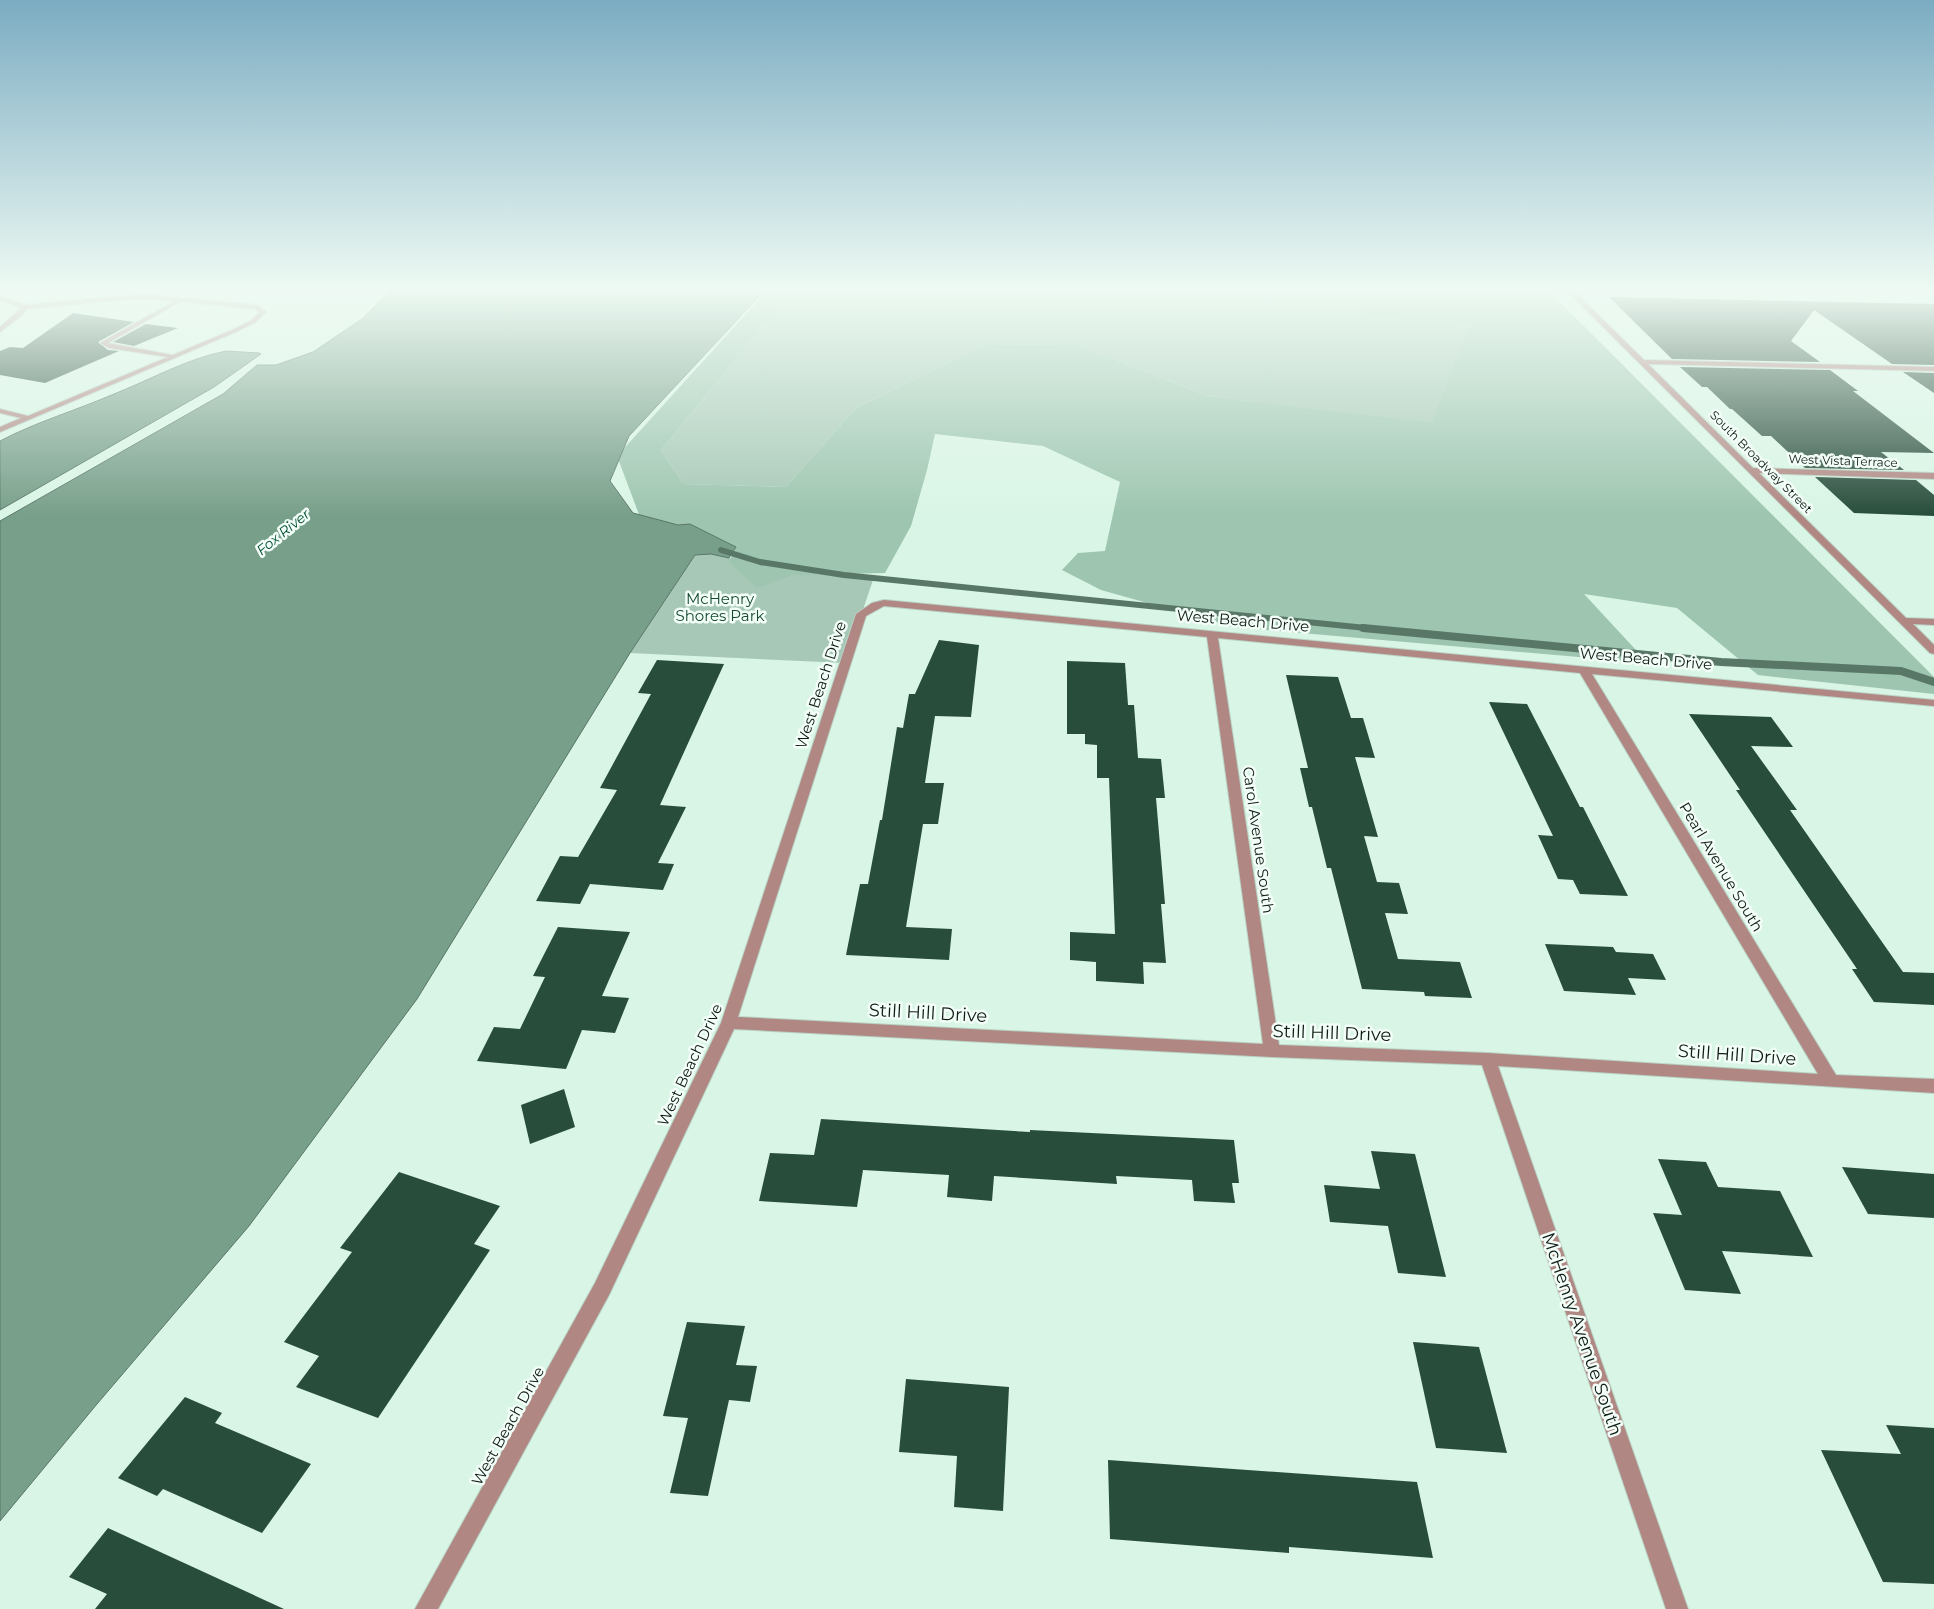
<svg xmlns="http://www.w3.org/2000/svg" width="1934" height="1609" viewBox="0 0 1934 1609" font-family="Montserrat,sans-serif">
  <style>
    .green { fill: #a7c8b6 }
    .forest { fill: #9dc5af }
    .water { fill: #789f8a; stroke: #597767 }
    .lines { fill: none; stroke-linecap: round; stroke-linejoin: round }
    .stream-far1 { stroke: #597767; stroke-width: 6 }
    .stream { stroke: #597767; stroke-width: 8 }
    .building { fill: #284d3b }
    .service-casing { stroke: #b9d2c4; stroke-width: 2 }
    .minor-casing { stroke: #b9d2c4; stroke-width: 2 }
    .service { fill: #b08783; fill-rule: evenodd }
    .minor { fill: #b08783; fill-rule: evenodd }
    .labels { text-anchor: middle; stroke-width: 5; stroke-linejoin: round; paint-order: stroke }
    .far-street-label { font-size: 12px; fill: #111b16; stroke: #f2fef7 }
    .far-water-label { font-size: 14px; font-style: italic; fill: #004e32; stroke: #f2fef7 }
    .park-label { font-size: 15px; fill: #174933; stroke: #f2fef7 }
    .street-label { font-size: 15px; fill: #111b16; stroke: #f2fef7 }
    .near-street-label { font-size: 18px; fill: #111b16; stroke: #f2fef7 }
  </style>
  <rect width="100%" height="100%" fill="#d9f5e5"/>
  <g class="green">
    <polygon points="792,291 1355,291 1363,316 1471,324 1432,424 1208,396 1074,344 985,345 856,408 786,487 683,484 661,450"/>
    <polygon points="711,554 751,563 873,580 845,663 630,653 695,555"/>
  </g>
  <polygon class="forest" points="767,291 792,291 661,450 683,484 786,487 856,408 985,345 1074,344 1208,396 1432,423 1470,324 1363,316 1355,291 1549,291 1934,677 1934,694 1758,675 1677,608 1584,594 1648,663 1233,627 1101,590 1062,570 1078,553 1105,551 1120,482 1043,446 935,434 927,470 911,526 885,573 792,575 757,588 729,562 736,547 690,524 678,525 640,517 617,456"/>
  <g class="water">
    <polygon points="390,291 764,291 629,436 610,481 633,513 678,525 690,524 736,547 729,558 711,554 695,555 630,653 417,999 249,1226 97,1404 0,1521 0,521 223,394 257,365 276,365 313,352 362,319"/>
    <path d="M226,351L259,353L261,354L214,387L0,510V441C36,422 77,410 114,394C152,379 186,359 226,351Z"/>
  </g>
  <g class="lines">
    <polyline class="stream-far1" points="721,550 760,562 844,575 1376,629"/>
    <polyline class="stream" points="1363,628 1721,662 1901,671 1934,682"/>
  </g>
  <g class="building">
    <polygon points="1609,297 1934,304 1934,365 1892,364 1814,310 1791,341 1820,362 1672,359"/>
    <polygon points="73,313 134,322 98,342 108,350 119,351 45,383 0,375 0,351 10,347 23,348"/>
    <polygon points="146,324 178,328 134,346 113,342"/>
    <polygon points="1680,367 1830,370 1858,391 1853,391 1934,453 1881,452 1904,470 1805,468 1771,436 1762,436 1732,409 1730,409 1707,387 1702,387"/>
    <polygon points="1903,372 1934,373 1934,393"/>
    <polygon points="1815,477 1916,480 1934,495 1934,516 1854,513"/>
    <polygon points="939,640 979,645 971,717 935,716 925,783 944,783 938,824 923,824 906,927 952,929 949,960 846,955 860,884 868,884 880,820 882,820 897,727 903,728 909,694 915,694"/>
    <polygon points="657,660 724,664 660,805 686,807 658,863 674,864 663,890 590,884 580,904 536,901 560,856 578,857 617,790 600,788 651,694 638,693"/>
    <polygon points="1067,661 1125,663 1128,705 1134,705 1138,758 1161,759 1165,798 1156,798 1165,904 1161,904 1166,963 1143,962 1144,984 1096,981 1096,962 1070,960 1070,932 1115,934 1109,778 1097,778 1097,745 1085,744 1085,734 1067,734"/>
    <polygon points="1286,675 1338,677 1351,718 1363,718 1375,758 1355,757 1378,837 1364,836 1377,882 1399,883 1408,914 1385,913 1398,959 1460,962 1472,998 1425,996 1424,992 1362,989 1331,868 1327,868 1312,807 1309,807 1300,768 1308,768"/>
    <polygon points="1489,702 1527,704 1580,807 1583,807 1628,896 1580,894 1573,880 1558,879 1538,835 1553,836"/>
    <polygon points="1689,714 1771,717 1793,747 1751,746 1797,810 1790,810 1903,972 1934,973 1934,1005 1874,1002 1852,969 1857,969 1736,790 1740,790"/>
    <polygon points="558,927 630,932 602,996 629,998 615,1033 582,1030 566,1069 477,1061 494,1027 520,1029 545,977 533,976"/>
    <polygon points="1545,944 1613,947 1616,952 1653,954 1666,980 1628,978 1636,995 1564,991"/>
    <polygon points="564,1089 575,1127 530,1144 521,1105"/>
    <polygon points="821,1119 1030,1132 1030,1130 1234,1140 1239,1183 1232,1183 1235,1203 1194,1201 1192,1180 1116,1176 1117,1184 994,1176 992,1201 947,1197 949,1175 863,1170 857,1207 759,1201 770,1153 814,1155"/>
    <polygon points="1371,1151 1415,1154 1446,1277 1398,1273 1388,1226 1330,1222 1324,1185 1380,1189"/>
    <polygon points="1658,1159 1706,1162 1718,1187 1780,1191 1813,1257 1722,1251 1741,1294 1685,1290 1653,1213 1682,1215"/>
    <polygon points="1842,1167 1934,1174 1934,1218 1868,1214"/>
    <polygon points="399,1172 500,1206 474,1244 490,1250 378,1418 296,1387 319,1356 284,1342 352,1252 340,1248"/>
    <polygon points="687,1322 745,1326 736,1365 757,1366 750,1402 729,1400 708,1496 670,1493 688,1418 663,1416"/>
    <polygon points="1413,1342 1479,1347 1507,1453 1436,1448"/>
    <polygon points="906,1379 1009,1387 1003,1511 954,1507 957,1456 899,1452"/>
    <polygon points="185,1397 222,1413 215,1423 311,1464 262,1533 163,1489 157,1496 118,1478"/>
    <polygon points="1886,1425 1934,1428 1934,1584 1883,1582 1821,1450 1901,1454"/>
    <polygon points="1108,1460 1417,1482 1433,1558 1289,1547 1289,1553 1110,1539"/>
    <polygon points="108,1528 284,1609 95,1609 107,1594 69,1577"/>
  </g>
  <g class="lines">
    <g class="service-casing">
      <polygon id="service" points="178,299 183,300 108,343 172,355 174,356 174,358 109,348 100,343"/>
    </g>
    <g class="minor-casing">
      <g id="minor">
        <polygon points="1567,291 1574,291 1644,360 1934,367 1934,371 1648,364 1753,468 1934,473 1934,479 1759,473 1906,618 1934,619 1934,625 1913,624 1934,645 1934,654 1930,653"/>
        <polygon points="152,295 257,305 266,312 256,322 236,332 0,432 0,427 21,418 0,413 0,409 28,416 232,330 252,320 259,312 255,309 152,299 119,300 27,309 21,316 0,332 0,327 21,308 0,300 0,296 26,305 119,296"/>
        <path d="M884,600L1934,700V706L1592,674L1836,1075L1934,1079V1093L1498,1066L1688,1609H1666L1482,1065L1272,1057L734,1029L609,1295L438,1609H415L595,1283L721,1023L856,614L872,603ZM884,606L1207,637L1263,1044L738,1017L866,616ZM1218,638L1580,673L1818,1074L1488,1053L1279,1045Z"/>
      </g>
    </g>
    <use href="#service" class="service"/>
    <use href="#minor" class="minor"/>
  </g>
  <linearGradient id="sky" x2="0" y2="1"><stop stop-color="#7bacc2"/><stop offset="0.56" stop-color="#eefaf3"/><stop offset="1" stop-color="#eefaf3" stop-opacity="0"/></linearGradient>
  <rect width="1934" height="516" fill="url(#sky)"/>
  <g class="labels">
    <g class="far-street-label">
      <text transform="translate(1843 461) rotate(2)" y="4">West Vista Terrace</text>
      <text transform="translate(1761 462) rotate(45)" y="4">South Broadway Street</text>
    </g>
    <g class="far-water-label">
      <text transform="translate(283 532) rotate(-39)" y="5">Fox River</text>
    </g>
    <g class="park-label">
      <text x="720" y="604">McHenry<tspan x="720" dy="17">Shores Park</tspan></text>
    </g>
    <g class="street-label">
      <text transform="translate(1243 621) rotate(5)" y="5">West Beach Drive</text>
      <text transform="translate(1646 659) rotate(5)" y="5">West Beach Drive</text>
      <text transform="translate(821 685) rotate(-72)" y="5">West Beach Drive</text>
      <text transform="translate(1258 840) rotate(82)" y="5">Carol Avenue South</text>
      <text transform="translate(1721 867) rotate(59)" y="5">Pearl Avenue South</text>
      <text transform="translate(690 1065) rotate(-65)" y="5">West Beach Drive</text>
      <text transform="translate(508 1426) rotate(-61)" y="5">West Beach Drive</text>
    </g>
    <g class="near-street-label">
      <text transform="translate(928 1013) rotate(3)" y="6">Still Hill Drive</text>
      <text transform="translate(1332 1033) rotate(2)" y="6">Still Hill Drive</text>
      <text transform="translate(1737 1055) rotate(4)" y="6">Still Hill Drive</text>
      <text transform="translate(1582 1334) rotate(71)" y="6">McHenry Avenue South</text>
    </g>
  </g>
</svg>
